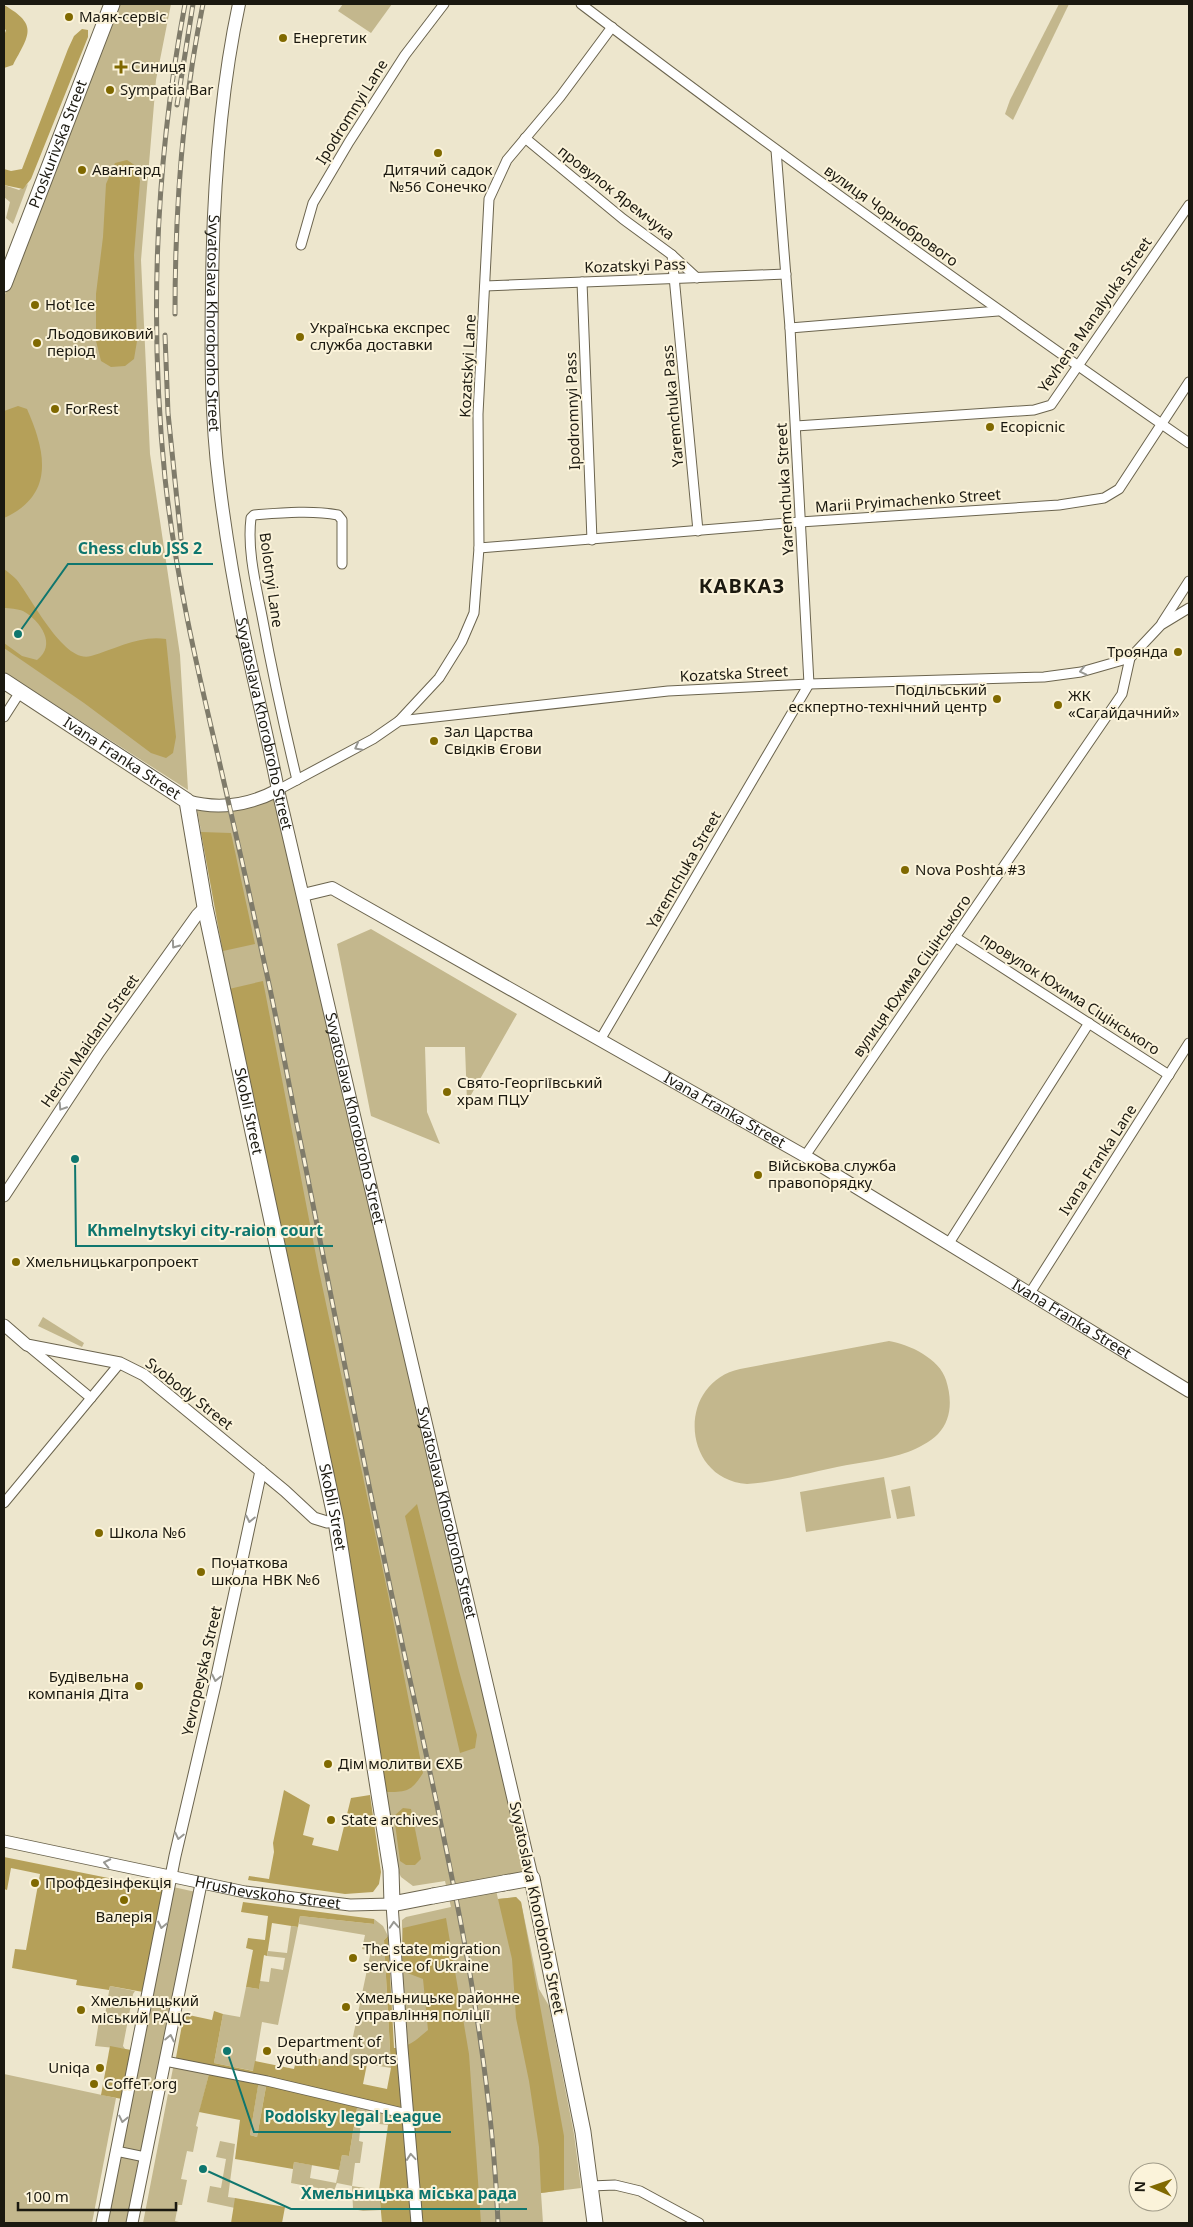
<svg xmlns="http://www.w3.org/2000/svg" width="1193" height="2227" viewBox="0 0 1193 2227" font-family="'Noto Sans',sans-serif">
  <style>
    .green { fill: #c3b78d }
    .forest { fill: #b5a059; fill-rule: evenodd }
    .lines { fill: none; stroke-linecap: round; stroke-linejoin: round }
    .minor-casing { stroke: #6b644e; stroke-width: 11 }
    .tertiary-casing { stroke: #6b644e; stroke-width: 13 }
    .secondary-casing { stroke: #6b644e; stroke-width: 14 }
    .primary-casing { stroke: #6b644e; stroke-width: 17 }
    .minor { stroke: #fff; stroke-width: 9 }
    .tertiary { stroke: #fff; stroke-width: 11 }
    .secondary { stroke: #fff; stroke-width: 12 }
    .primary { stroke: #fff; stroke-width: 15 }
    .rail-casing { stroke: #7f7b6a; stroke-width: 5 }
    .rail { stroke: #fbf3da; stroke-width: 3; stroke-dasharray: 9; stroke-linecap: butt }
    .primary-bridge-casing { stroke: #6b644e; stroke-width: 17; stroke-linecap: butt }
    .primary-bridge { stroke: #fff; stroke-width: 15 }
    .oneway { stroke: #989893 }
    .poi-dot { fill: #806900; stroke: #fbf3da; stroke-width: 2 }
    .labels { text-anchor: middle; stroke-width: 4; stroke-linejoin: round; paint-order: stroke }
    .poi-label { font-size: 15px; fill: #1b1910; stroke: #fbf3da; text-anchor: start }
    .street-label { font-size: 15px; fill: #1b1910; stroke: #fbf3da }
    .district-label { font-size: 20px; font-weight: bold; letter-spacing: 1px; fill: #1b1910; stroke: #fbf3da }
    .leader { fill: none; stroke: #0f766e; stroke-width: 2 }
    .callout-dot { fill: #0f766e; stroke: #fbf3da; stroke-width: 2 }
    .callout-label { font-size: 16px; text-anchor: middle; font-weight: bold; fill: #0f766e; stroke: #fbf3da; stroke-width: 4; stroke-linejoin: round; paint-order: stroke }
  </style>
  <rect width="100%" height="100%" fill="#ede6cd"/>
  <g class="green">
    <polygon points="117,4 171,4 156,80 141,260 150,454 180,655 188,790 4,672 4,297"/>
    <polygon points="343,4 392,4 371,33 338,11"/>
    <polygon points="1059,4 1069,4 1013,120 1005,114 1010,100"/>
    <polygon points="28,184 13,224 6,218 10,202 4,197 4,185 19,190"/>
    <polygon points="275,797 527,1874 494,1881 498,1899 516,1897 521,1902 539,1989 549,2006 574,2134 581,2188 541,2193 543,2223 427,2223 408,2046 402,1971 402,1920 406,1917 451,1907 445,1881 413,1886 401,1877 397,1869 335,1485 229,989 196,803"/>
    <polygon points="371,929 517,1014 467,1102 465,1047 425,1047 427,1112 440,1144 371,1116 337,944"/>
    <polygon points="43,1317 84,1343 82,1347 38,1326"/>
    <path d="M889,1341C909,1344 940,1359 946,1380C952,1399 952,1419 938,1434C930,1442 918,1448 908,1452C886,1460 860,1462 837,1467C808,1473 777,1482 747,1484C681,1479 676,1383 740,1369Z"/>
    <polygon points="884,1477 891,1518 806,1532 800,1492"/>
    <polygon points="910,1486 915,1516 897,1519 891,1490"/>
    <polygon points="173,1887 196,1892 129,2223 105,2223"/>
    <polygon points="300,1916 374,1924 374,1919 383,1926 388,1936 384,1940 391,2068 356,2062 355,2066 347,2065 371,1951 362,1949 365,1935 299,1924"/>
    <polygon points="291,1926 298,1927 278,2025 262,2022 254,2071 214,2063 223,2014 240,2017 246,1987 259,1989 260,1981 269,1982 271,1968 283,1970 285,1958 267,1956 268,1951 287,1953"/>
    <polygon points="110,1986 135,1991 133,1994 123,2046 125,2049 95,2046 100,2015 105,2015"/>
    <polygon points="174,2063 210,2070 196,2126 198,2127 193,2152 187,2151 181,2179 187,2180 182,2205 178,2205 175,2221 183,2223 143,2223"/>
    <polygon points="4,2074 116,2098 92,2223 4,2223"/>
    <polygon points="259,2079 267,2081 257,2137 250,2135"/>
    <polygon points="358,2102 397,2111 388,2125 361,2122 359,2141 363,2142 360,2163 355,2163 352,2186 379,2190 381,2210 363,2211 353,2209 352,2186 337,2183 334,2191 291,2183 294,2162 312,2165 310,2178 336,2183 342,2155 349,2156"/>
    <polygon points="220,2141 235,2144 228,2197 235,2198 235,2208 207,2202 210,2186 221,2188 226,2159 216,2157"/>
  </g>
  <g class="forest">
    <path d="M4,5C39,25 29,35 13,65L4,68V36L6,30L4,29Z"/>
    <polygon points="82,29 88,30 88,37 31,179 23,189 4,185 4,169 11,171 22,169 68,49 74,36"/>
    <polygon points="127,160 136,166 140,181 134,255 137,341 134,359 125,366 111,367 101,361 96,341 96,294 103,237 106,184 115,163"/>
    <path d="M18,406L27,409C46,452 55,495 4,518V411Z"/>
    <path d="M4,569C8,572 12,575 16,579C30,595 64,665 91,656C116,649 139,635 166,639L176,737L173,753L166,758L151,753L84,703L4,648V643L22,656L37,660C57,645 41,621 23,611C18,609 9,608 4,608Z"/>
    <polygon points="201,832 231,833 255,944 223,951"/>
    <path d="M263,981L319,1271L388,1594L423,1773C411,1792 407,1792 385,1792L335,1485L229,989Z"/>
    <polygon points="417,1504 459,1671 477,1735 475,1748 460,1753 405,1516"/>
    <polygon points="284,1790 310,1805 303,1835 314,1838 312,1845 338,1851 351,1798 370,1795 381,1872 379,1884 373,1892 345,1894 248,1880 249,1876 269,1879 274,1852 273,1843"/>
    <polygon points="403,1808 411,1809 421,1859 415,1865 406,1865 400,1861 394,1816"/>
    <polygon points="4,1857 163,1889 143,1992 110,1986 109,1990 76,1985 77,1980 12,1968 15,1949 26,1950 40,1874 11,1868 7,1890 4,1889"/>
    <polygon points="516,1897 521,1902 564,2136 564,2190 541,2193 539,2147 529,2081 516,2018 512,1959 498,1899"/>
    <polygon points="243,1902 374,1919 374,1924 300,1916 298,1927 272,1923 267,1956 264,1955 259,1989 246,1987 253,1950 246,1948 248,1938 265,1940 268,1916 241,1912"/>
    <path d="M446,1918L469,2054L481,2223H382L379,2190L388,2125L397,2111L358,2102L349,2156L342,2155L339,2170L294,2162L293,2169L235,2159L240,2120L199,2112L210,2070L175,2063L184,2014L212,2020L214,2011L223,2014L214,2063L253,2071L255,2061L294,2069L296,2060H300V2055L355,2066L356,2062L367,2064L363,2084L387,2089L391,2068L384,1940L388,1936L394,2048C409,2048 417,2039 428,2030L423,1979L402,1971L403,1928ZM259,2080L267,2081L257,2137L250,2135Z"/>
    <polygon points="110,2046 131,2050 122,2099 101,2095"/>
    <polygon points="235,2198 285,2207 282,2223 231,2223"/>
  </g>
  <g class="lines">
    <g class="minor-casing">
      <g id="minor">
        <path d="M581,4C780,155 984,301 1189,443"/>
        <polyline points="525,138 623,219 672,255 698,531"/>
        <polyline points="301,245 313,203 349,142 405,55 444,4"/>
        <polyline points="672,255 697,278"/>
        <polyline points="582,282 592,540"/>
        <polyline points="485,286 786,274"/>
        <polyline points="790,328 998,311"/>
        <polyline points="796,426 1034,410 1051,405 1189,205"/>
        <polyline points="479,548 800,522 1059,505 1104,498 1119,489 1189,382"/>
        <polyline points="1162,623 1189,581"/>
        <polyline points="4,717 20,692"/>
        <polyline points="399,721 439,678 462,641 474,613 479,548 478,414 489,199 507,160 560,97 612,27"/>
        <path d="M297,780C284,726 272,671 262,616C256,585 247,550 251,518L254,515C280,513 312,510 338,515L342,520V564"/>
        <polyline points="278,790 373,739 399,721 668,691 809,684 1044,677 1081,672 1130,658 1161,625 1189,608"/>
        <polyline points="955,937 1169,1075"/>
        <polyline points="600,1040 809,684 790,328 776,150"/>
        <polyline points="805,1156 1122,694 1130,658"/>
        <polyline points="949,1243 1089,1023"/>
        <polyline points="1030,1293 1189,1043"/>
        <polyline points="27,1345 91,1398"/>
        <polyline points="4,1503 120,1363"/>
        <polyline points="165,2061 267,2081 407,2114"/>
        <polyline points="116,2151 145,2157"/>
        <polyline points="591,2186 615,2185 640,2191 699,2223"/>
      </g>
    </g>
    <g class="tertiary-casing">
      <g id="tertiary">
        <polyline points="4,1196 99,1052 197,915 205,907"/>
        <polyline points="4,1325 27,1345 120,1363 144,1375 285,1491 314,1518 327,1522 336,1521"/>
        <path id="s1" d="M4,1841L245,1892L350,1905L392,1904L402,2048L417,2223"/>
        <polyline points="102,2223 175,1856 215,1685 261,1471"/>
        <polyline points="132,2223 201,1884"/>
      </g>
    </g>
    <g class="secondary-casing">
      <g id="secondary">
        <path id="s2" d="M239,4C219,97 213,194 212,289C211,353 211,418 219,481C225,532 234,584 244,634C255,687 268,738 278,790L532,1878"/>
        <path d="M187,801C218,810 250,805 278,790"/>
        <path id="s3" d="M303,895L332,888L805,1156L1189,1391"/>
      </g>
    </g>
    <g class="primary-casing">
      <g id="primary">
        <path id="s4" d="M4,284L112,4"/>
        <path id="s5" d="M4,681L187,801L205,907L336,1521L391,1870L392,1904L433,1896"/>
        <polyline points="504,1883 532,1878 583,2132 595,2223"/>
      </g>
    </g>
    <use href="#minor" class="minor"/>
    <use href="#tertiary" class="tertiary"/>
    <use href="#secondary" class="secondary"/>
    <use href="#primary" class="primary"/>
    <g class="rail-casing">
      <g id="rail">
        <path d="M185,4C156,159 149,320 165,478C175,571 196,664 218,756C234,825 250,896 265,966C279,1028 290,1092 303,1154C331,1295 358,1436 388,1577C432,1790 489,2005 498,2223"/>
        <polyline points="177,105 193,4"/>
        <path d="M175,314C175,210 182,106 203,4"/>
        <polyline points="165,335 168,413 181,539"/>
      </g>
    </g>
    <use href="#rail" class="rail"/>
    <g class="primary-bridge-casing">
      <polyline id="primary-bridge" points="433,1896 504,1883"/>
    </g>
    <use href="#primary-bridge" class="primary-bridge"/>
  </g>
  <defs><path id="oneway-chevron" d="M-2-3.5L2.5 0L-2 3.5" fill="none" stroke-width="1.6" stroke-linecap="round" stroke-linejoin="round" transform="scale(1.25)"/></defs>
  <g class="oneway">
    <use href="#oneway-chevron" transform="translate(1083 671) rotate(167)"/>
    <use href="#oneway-chevron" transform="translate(358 747) rotate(152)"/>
    <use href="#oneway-chevron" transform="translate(175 945) rotate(126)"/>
    <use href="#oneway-chevron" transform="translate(62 1107) rotate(123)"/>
    <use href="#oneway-chevron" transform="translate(250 1519) rotate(102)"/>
    <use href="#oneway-chevron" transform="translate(216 1678) rotate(102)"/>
    <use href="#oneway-chevron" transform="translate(179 1836) rotate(103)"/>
    <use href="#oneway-chevron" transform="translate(107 1863) rotate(-168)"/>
    <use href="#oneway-chevron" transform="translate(162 1925) rotate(102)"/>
    <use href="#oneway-chevron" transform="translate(394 1925) rotate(-94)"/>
    <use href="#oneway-chevron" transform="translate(170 2038) rotate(-78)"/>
    <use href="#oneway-chevron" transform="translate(123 2119) rotate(102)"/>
    <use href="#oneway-chevron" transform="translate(411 2157) rotate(-95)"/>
  </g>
  <g class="poi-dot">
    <circle cx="69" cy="17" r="5"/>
    <circle cx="283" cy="38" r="5"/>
    <path d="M118.5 59.5h5v5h5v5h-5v5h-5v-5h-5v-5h5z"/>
    <circle cx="110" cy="90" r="5"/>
    <circle cx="438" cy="153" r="5"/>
    <circle cx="82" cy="170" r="5"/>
    <circle cx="35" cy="305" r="5"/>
    <circle cx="300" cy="337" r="5"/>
    <circle cx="37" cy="343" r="5"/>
    <circle cx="55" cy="409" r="5"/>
    <circle cx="990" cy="427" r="5"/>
    <circle cx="1178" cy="652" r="5"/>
    <circle cx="997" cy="699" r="5"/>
    <circle cx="1058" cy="705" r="5"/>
    <circle cx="434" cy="741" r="5"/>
    <circle cx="905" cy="870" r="5"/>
    <circle cx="447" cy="1092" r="5"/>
    <circle cx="758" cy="1175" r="5"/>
    <circle cx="16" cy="1262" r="5"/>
    <circle cx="99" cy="1533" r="5"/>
    <circle cx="201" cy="1572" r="5"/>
    <circle cx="139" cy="1686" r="5"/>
    <circle cx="328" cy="1764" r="5"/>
    <circle cx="331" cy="1820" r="5"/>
    <circle cx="35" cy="1883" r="5"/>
    <circle cx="124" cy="1900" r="5"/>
    <circle cx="353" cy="1958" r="5"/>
    <circle cx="346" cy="2007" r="5"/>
    <circle cx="81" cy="2010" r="5"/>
    <circle cx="267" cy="2051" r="5"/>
    <circle cx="100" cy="2068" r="5"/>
    <circle cx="94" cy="2084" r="5"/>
  </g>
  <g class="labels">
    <g class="poi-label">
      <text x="79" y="22">Маяк-сервіс</text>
      <text x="293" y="43">Енергетик</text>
      <text x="131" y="72">Синиця</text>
      <text x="120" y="95">Sympatia Bar</text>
      <text x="92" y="175">Авангард</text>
      <text x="438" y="175" text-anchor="middle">Дитячий садок<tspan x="438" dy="17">№56 Сонечко</tspan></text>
      <text x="45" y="310">Hot Ice</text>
      <text x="310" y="333">Українська експрес<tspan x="310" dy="17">служба доставки</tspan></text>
      <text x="47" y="339">Льодовиковий<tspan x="47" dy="17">період</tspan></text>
      <text x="65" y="414">ForRest</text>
      <text x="1000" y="432">Ecopicnic</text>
      <text x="1168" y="657" text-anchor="end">Троянда</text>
      <text x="987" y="695" text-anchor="end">Подільський<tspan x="987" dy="17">ескпертно-технічний центр</tspan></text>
      <text x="1068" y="701">ЖК<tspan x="1068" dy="17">«Сагайдачний»</tspan></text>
      <text x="444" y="737">Зал Царства<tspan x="444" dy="17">Свідків Єгови</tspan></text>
      <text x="915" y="875">Nova Poshta #3</text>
      <text x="457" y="1088">Свято-Георгіївський<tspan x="457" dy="17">храм ПЦУ</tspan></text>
      <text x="768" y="1171">Військова служба<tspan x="768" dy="17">правопорядку</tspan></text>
      <text x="26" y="1267">Хмельницькагропроект</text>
      <text x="109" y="1538">Школа №6</text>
      <text x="211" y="1568">Початкова<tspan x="211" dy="17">школа НВК №6</tspan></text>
      <text x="129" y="1682" text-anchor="end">Будівельна<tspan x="129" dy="17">компанія Діта</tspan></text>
      <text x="338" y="1769">Дім молитви ЄХБ</text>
      <text x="341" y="1825">State archives</text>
      <text x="45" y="1888">Профдезінфекція</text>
      <text x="124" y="1922" text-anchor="middle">Валерія</text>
      <text x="363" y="1954">The state migration<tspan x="363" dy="17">service of Ukraine</tspan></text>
      <text x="356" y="2003">Хмельницьке районне<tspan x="356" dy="17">управління поліції</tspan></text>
      <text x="91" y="2006">Хмельницький<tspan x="91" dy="17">міський РАЦС</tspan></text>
      <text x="277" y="2047">Department of<tspan x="277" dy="17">youth and sports</tspan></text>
      <text x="90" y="2073" text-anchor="end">Uniqa</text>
      <text x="104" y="2089">CoffeT.org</text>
    </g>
    <g class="street-label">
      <text transform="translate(352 112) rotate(-58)" y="5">Ipodromnyi Lane</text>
      <text dy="5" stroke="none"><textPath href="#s4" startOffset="150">Proskurivska Street</textPath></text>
      <text transform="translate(616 193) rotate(38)" y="5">провулок Яремчука</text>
      <text transform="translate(891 216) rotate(36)" y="5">вулиця Чорнобрового</text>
      <text transform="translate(635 266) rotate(-2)" y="5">Kozatskyi Pass</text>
      <text transform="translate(1095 315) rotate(-55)" y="5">Yevhena Manalyuka Street</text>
      <text dy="5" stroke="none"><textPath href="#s2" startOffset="321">Svyatoslava Khorobroho Street</textPath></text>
      <text transform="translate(468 366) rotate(-87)" y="5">Kozatskyi Lane</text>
      <text transform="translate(673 406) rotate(-95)" y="5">Yaremchuka Pass</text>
      <text transform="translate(573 411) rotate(-92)" y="5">Ipodromnyi Pass</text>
      <text transform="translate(785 489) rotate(-93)" y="5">Yaremchuka Street</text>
      <text transform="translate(908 501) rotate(-4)" y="5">Marii Pryimachenko Street</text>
      <text transform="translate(271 580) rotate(82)" y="5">Bolotnyi Lane</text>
      <text transform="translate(734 674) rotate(-3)" y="5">Kozatska Street</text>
      <text dy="5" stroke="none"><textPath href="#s2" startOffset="726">Svyatoslava Khorobroho Street</textPath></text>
      <text dy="5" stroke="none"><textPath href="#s5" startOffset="141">Ivana Franka Street</textPath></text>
      <text transform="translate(684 870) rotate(-60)" y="5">Yaremchuka Street</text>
      <text transform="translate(912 976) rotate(-55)" y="5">вулиця Юхима Сіцінського</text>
      <text transform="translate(1070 994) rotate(33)" y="5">провулок Юхима Сіцінського</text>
      <text transform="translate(90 1041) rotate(-55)" y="5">Heroiv Maidanu Street</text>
      <text dy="5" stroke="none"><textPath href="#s3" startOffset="481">Ivana Franka Street</textPath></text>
      <text dy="5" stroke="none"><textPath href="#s5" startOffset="535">Skobli Street</textPath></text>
      <text dy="5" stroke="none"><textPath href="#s2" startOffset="1131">Svyatoslava Khorobroho Street</textPath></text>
      <text transform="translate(1098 1160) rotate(-57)" y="5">Ivana Franka Lane</text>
      <text dy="5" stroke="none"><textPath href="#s3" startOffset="886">Ivana Franka Street</textPath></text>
      <text transform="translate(189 1394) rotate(38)" y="5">Svobody Street</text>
      <text dy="5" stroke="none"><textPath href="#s5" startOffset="940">Skobli Street</textPath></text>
      <text dy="5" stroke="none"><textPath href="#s2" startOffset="1536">Svyatoslava Khorobroho Street</textPath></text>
      <text transform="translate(202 1671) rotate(-77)" y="5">Yevropeyska Street</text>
      <text dy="5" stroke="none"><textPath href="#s1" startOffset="269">Hrushevskoho Street</textPath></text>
      <text transform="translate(537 1908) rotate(78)" y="5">Svyatoslava Khorobroho Street</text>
    </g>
    <g class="district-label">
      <text x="742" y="593">КАВКАЗ</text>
    </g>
  </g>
  <path class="leader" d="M18 634L68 564H213M75 1159L76 1246H333M227 2051L254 2132H451M203 2169L291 2209H527"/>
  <g class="callout-dot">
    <circle cx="18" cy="634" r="5"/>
    <circle cx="75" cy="1159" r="5"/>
    <circle cx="227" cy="2051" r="5"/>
    <circle cx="203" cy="2169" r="5"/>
  </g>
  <g class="callout-label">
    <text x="140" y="554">Chess club JSS 2</text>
    <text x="205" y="1236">Khmelnytskyi city-raion court</text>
    <text x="353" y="2122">Podolsky legal League</text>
    <text x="409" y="2199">Хмельницька міська рада</text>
  </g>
  <rect width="1193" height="2227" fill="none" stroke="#1b1910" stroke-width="10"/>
  <g transform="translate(1153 2187) rotate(272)"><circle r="24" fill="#fbf3da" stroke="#a19c89"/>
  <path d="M0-4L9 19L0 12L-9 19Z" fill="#806900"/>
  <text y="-8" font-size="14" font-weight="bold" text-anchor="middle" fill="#1b1910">N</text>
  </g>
  <path d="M18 2202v8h158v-8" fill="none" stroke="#1b1910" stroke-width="2.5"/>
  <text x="25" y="2202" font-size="15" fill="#1b1910" stroke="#fbf3da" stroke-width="4" paint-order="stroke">100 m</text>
</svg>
